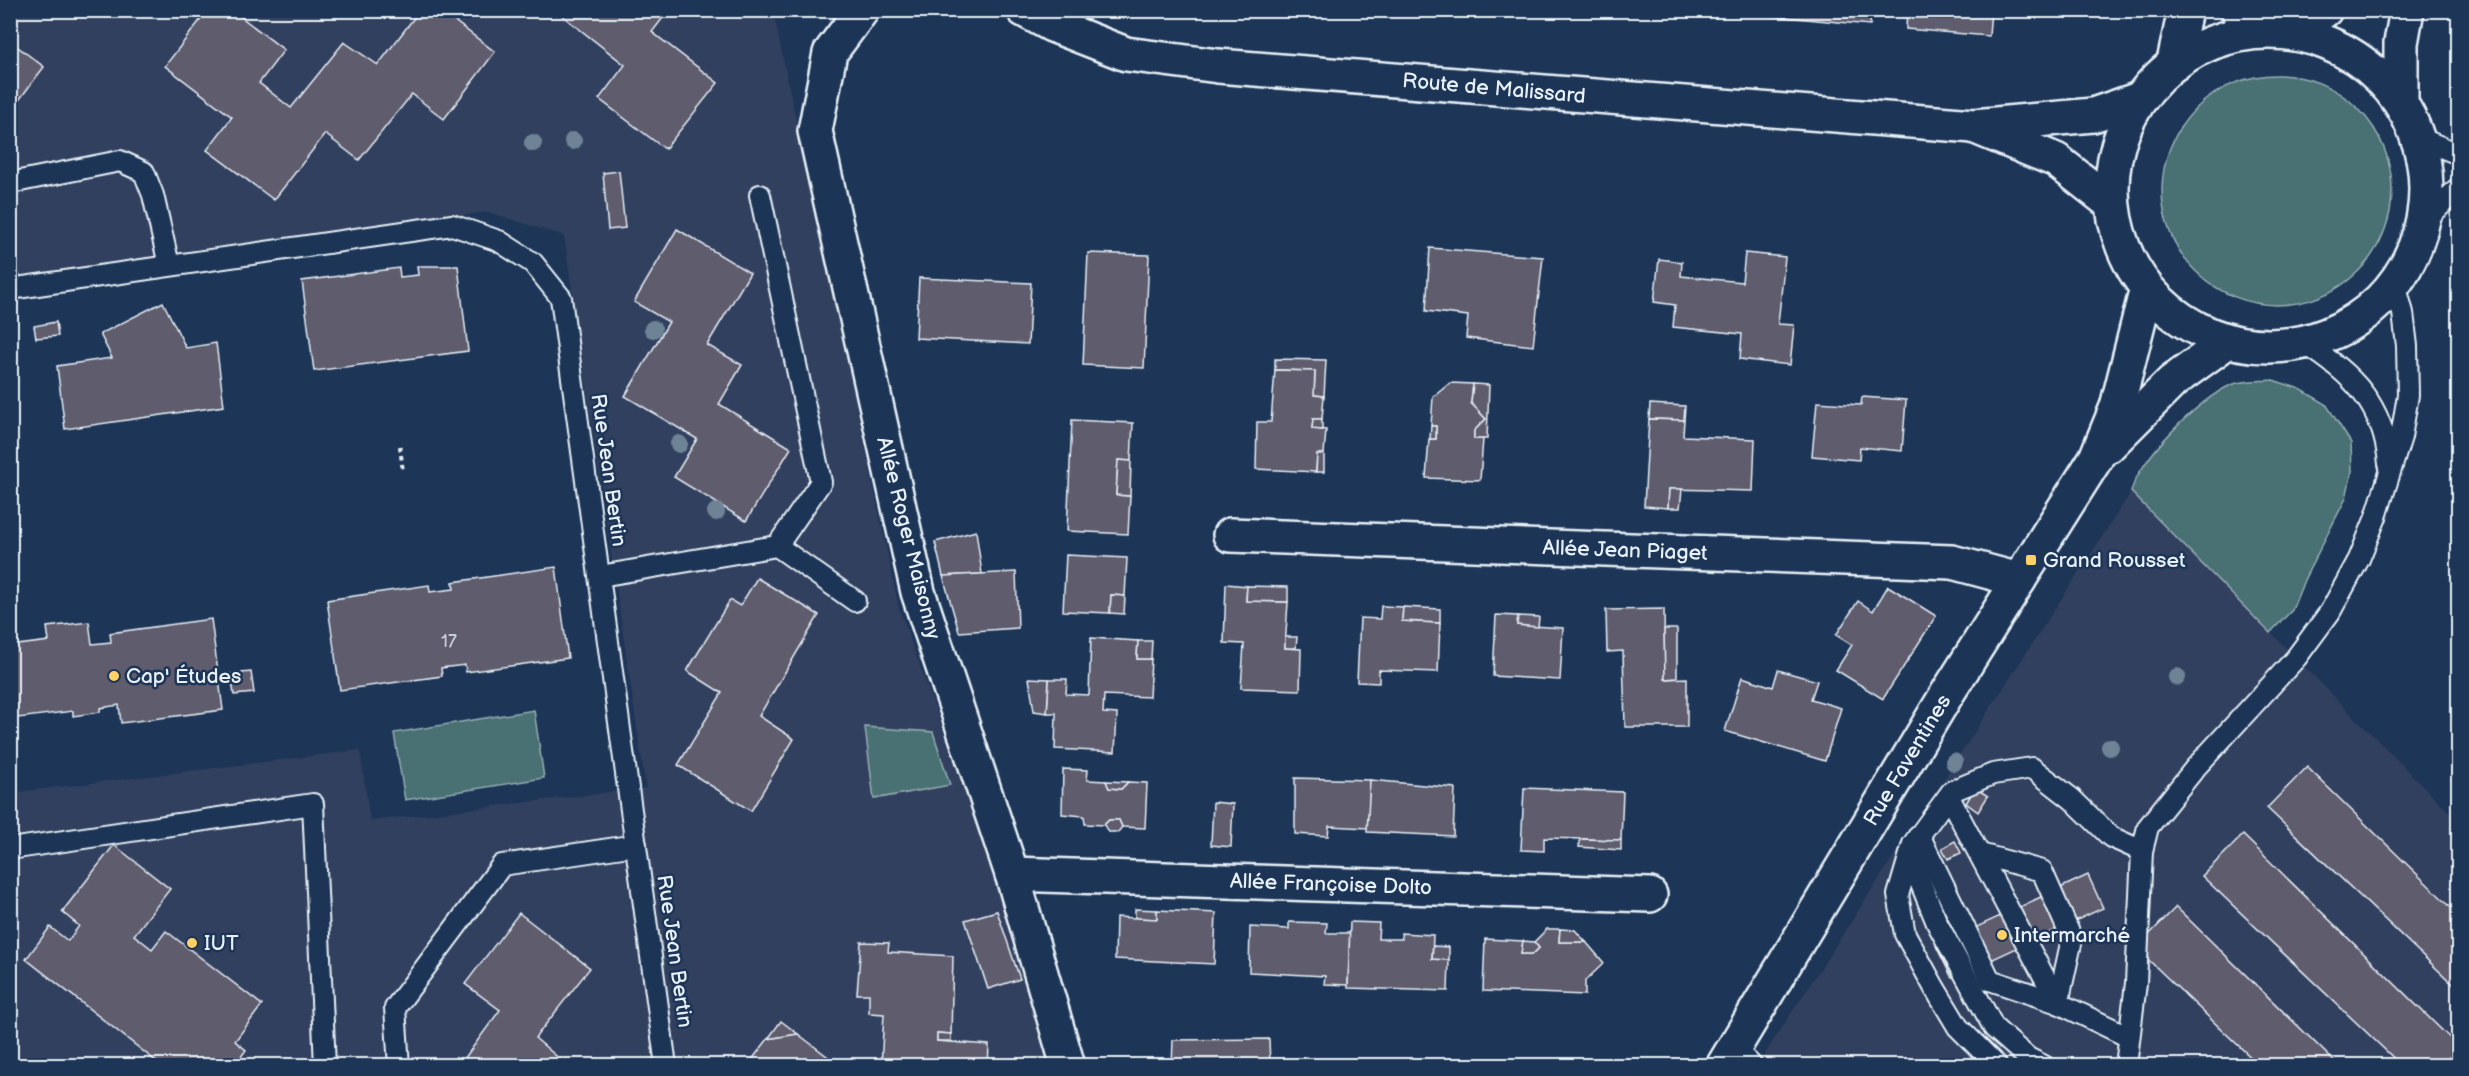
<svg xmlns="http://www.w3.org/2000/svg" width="2469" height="1076" viewBox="0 0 2469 1076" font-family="'Balsamiq Sans',sans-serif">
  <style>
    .built { fill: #31405e }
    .green { fill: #497073; stroke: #98b0b6; stroke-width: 1.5 }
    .building { fill: #5f5b6d; stroke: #e8f1f8; stroke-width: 1.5 }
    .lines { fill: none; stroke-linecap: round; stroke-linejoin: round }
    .lane-casing { stroke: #e8f1f8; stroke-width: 24 }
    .street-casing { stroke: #e8f1f8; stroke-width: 38 }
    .secondary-casing { stroke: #e8f1f8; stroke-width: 38 }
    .path { stroke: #e8f1f8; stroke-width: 4; stroke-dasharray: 4.5 4.5; stroke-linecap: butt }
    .lane { stroke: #1d3557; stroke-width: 20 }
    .street { stroke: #1d3557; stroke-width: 33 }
    .secondary { stroke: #1d3557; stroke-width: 33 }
    .tree { fill: #6e8496 }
    .poi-dot { fill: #ffd166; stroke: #1d3557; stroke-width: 2 }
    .labels { text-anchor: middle; stroke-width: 5; stroke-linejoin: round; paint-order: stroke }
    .number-label { font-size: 18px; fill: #c6ccd5 }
    .street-label { font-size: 21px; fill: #e8f1f8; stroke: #1d3557 }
    .poi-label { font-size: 21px; fill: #e8f1f8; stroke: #1d3557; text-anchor: start }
  </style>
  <rect width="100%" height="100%" fill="#1d3557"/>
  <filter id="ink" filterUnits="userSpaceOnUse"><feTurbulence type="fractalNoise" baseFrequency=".0167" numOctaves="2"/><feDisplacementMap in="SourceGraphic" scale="12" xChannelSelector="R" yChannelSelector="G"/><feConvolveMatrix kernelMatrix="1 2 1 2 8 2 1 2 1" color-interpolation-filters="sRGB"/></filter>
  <g filter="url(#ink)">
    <g class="built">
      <polygon points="11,11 773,11 899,608 1000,888 1048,1065 11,1065 10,793 360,750 370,821 646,788 564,236 488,212 11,276"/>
      <polygon points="2131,492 2458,821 2458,1065 1757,1066"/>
    </g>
    <g class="green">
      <circle cx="2277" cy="190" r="115"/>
      <path d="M2273,380L2300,389L2326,404L2351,443L2352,471L2346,498L2305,578L2292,610L2270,633L2131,492C2138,460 2200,398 2231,385C2243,380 2260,381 2273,380Z"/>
      <polygon points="534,710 544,778 405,800 394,733"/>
      <polygon points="865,727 933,732 950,785 874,799"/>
    </g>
    <g class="building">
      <polygon points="208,10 232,10 284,50 259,83 291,108 344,42 378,65 420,10 440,10 495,52 444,119 412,94 359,160 325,134 274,200 207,150 232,117 165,66"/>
      <polygon points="561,10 669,10 652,32 718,83 665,149 599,99 625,65 559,13"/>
      <polygon points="1774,10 1871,10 1870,25 1774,16"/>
      <polygon points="1907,10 1991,10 1989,36 1906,29"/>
      <polygon points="10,41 44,67 10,112"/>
      <polygon points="619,171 625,228 608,230 603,173"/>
      <polygon points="677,229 750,273 707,345 742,365 719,404 791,448 746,521 674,477 697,439 625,396 669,322 634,302"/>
      <polygon points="1430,248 1543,257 1533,346 1466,338 1468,316 1426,311"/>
      <polygon points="1088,253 1149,255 1144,368 1083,365"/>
      <polygon points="1745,253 1785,257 1778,324 1794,325 1790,365 1740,359 1742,334 1673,327 1675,305 1654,302 1659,259 1682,262 1681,276 1742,282"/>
      <polygon points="417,266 458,266 468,351 314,371 302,281 399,268 400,277 418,275"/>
      <polygon points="919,278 1031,283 1028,344 916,338"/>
      <polygon points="163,302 186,348 216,343 224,406 65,429 57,366 112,358 100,334"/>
      <polygon points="56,322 58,336 36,338 34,326"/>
      <polygon points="1275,359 1326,360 1324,396 1314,395 1315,371 1275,370"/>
      <polygon points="1275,370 1315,371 1314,395 1324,396 1322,419 1313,419 1312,429 1326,430 1324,454 1317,454 1316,472 1256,469 1257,422 1271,422"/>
      <polygon points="1450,383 1473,384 1471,403 1486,419 1474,431 1474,439 1483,439 1480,480 1426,478 1429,439 1436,439 1436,426 1431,426 1433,397"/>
      <polygon points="1473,384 1489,385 1487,439 1474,439 1474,431 1486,419 1471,403"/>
      <polygon points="1862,397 1906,400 1902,451 1860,447 1859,460 1812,456 1817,402 1861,405"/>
      <polygon points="1650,404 1685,406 1684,420 1649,419"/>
      <polygon points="1313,419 1322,419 1322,430 1312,429"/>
      <polygon points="1649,419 1684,420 1683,436 1755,439 1753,491 1669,489 1668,508 1644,506"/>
      <polygon points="1072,420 1133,423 1131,461 1118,460 1116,495 1130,496 1128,534 1067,531"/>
      <polygon points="1431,426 1436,426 1436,439 1430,439"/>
      <polygon points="1317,454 1324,454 1324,472 1316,472"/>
      <polygon points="1118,460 1131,461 1130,496 1116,495"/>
      <polygon points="1669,489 1682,489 1680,508 1668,508"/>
      <polygon points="976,531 982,574 943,576 935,542"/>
      <polygon points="1066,555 1127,558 1125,596 1111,595 1110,613 1063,611"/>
      <polygon points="556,567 568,658 466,672 465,665 441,668 442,676 340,690 327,600 429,585 430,592 454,589 453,582"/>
      <polygon points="1016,572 1018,628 959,632 943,576"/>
      <polygon points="757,578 819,615 759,716 794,739 751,811 678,765 722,693 687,671 730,600 740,606"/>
      <polygon points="1226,584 1247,586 1246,601 1288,602 1285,648 1301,649 1300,690 1241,688 1244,644 1224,643"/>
      <polygon points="1247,586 1288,587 1288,602 1246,601"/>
      <polygon points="1888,586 1936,616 1883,699 1836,670 1852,645 1836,635 1858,601 1873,611"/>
      <polygon points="1111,595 1125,596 1124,614 1110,613"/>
      <polygon points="1381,606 1403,607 1402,621 1440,623 1438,672 1379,670 1379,683 1357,682 1360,618 1380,619"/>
      <polygon points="1403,607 1440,609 1440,623 1402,621"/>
      <polygon points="1664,609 1665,679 1687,678 1687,727 1625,727 1623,651 1607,652 1606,610"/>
      <polygon points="1496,615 1518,616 1517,625 1563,628 1560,680 1493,676"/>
      <polygon points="1518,616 1539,617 1538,627 1517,625"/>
      <polygon points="211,619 223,710 121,723 119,705 100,708 100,712 73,716 73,711 10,719 10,646 49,641 47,627 89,622 92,644 111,642 110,633"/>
      <polygon points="1664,629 1677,629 1677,678 1665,679"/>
      <polygon points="1285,637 1297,637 1296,648 1285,648"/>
      <polygon points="1091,638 1138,641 1137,659 1151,659 1149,697 1104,695 1103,713 1117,714 1115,752 1055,749 1056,713 1047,713 1049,679 1067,679 1066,694 1089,695"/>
      <polygon points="1138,641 1152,641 1151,659 1137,659"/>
      <polygon points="1778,670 1817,681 1811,699 1841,708 1825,761 1725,731 1742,677 1773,687"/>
      <polygon points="251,672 254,693 234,695 231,674"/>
      <polygon points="1029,678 1049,679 1047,713 1034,711"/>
      <polygon points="2307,767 2458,914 2458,989 2267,808"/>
      <polygon points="1063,769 1088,770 1087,780 1106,781 1109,788 1121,789 1128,782 1147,783 1145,828 1122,827 1119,820 1109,820 1104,825 1085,824 1084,816 1062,814"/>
      <polygon points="1295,778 1370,780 1368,828 1329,826 1328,836 1295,834"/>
      <polygon points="1370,780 1455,788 1453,836 1367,832"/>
      <polygon points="1106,781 1128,782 1121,789 1109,788"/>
      <polygon points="1524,788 1623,792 1621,840 1544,838 1544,851 1521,850"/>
      <polygon points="1975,788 1988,796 1978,812 1966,803"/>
      <polygon points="1213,802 1233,804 1231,847 1211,845"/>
      <polygon points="1109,820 1119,820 1122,827 1118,832 1108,832 1104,825"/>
      <polygon points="2243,835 2458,1046 2442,1066 2402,1066 2202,876"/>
      <polygon points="1580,839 1621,840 1621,850 1579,847"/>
      <polygon points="1955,841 1961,853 1948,859 1942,848"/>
      <polygon points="114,845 170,889 134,935 152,949 166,931 262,1005 235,1041 246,1050 234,1066 162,1066 26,959 50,927 68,941 79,926 62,912"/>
      <polygon points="2088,875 2103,908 1952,978 1936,946"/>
      <polygon points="2176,907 2339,1066 2260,1066 2136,948"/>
      <polygon points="1135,909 1157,910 1157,919 1135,918"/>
      <polygon points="1157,910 1216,913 1214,964 1115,959 1116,917 1157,919"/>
      <polygon points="997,911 1020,979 988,989 965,920"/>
      <polygon points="519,913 590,968 535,1038 568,1066 459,1066 500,1010 465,984"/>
      <polygon points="1289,922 1327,923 1326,933 1350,933 1348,985 1324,984 1325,976 1249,972 1250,927 1289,929"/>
      <polygon points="1350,922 1379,923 1378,939 1402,939 1401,933 1433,935 1432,959 1449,960 1448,991 1348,988"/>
      <polygon points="1547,929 1560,929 1559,942 1586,942 1604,963 1585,981 1585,995 1483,991 1485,939 1523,941 1521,954 1533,954 1539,948 1534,942"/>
      <polygon points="1560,929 1575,930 1586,942 1559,942"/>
      <polygon points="1523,941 1534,942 1539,948 1533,954 1521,954"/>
      <polygon points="861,942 889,943 888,952 953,956 951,1034 937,1033 937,1041 989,1045 988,1066 881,1066 884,1014 869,1013 869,994 857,994"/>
      <polygon points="1433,946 1449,947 1449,960 1432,959"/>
      <polygon points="781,1021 798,1034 768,1039"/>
      <polygon points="937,1033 951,1034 951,1041 937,1041"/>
      <polygon points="798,1034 840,1066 747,1066 768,1039"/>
      <polygon points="1269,1039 1270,1066 1172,1066 1173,1040"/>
    </g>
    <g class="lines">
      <g class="lane-casing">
        <g id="lane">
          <polyline points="2417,137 2458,154"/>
          <polyline points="10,183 120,161 144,172 153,195 169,265"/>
          <polyline points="2423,223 2458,188"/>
          <polyline points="10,289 452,225 499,241 533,263 561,298 666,1066"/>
          <path d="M2304,343C2352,373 2384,405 2389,464"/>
          <polyline points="777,546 855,601"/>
          <polyline points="600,576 777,546 821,482 760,195"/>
          <polyline points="1949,797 2058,1003"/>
          <polyline points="1919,835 1990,980 2058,1003 2129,1037"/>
          <polyline points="1914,848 1919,879 1937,923 1994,1028 2028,1058 2044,1066"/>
          <polyline points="10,849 313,804 325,1066"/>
          <polyline points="1980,854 2042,871 2072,939 2058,1003"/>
          <polyline points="1734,1048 1752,1066"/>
          <polyline points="399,1066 395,1008 502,865 636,845"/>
          <polyline points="1997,1066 1958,1027 1934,987 1905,934 1898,895 1913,844 1952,791 1993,774 2032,768 2072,799 2111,837 2142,851"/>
          <polyline points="2126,1066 2136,983 2142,851 2148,827 2196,767 2296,658 2330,612 2359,559 2376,517 2401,437 2408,395 2407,346 2403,313 2395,284"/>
        </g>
      </g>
      <g class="street-casing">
        <g id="street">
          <polyline points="862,10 830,53 815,131 918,592 1012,874 1068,1066"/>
          <polyline points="2238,10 2259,31"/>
          <polyline points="2174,62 2185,10"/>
          <polyline points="1230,535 1952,562 2019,580"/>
          <polyline points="1012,874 1650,895"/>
        </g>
      </g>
      <g class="secondary-casing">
        <g id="secondary">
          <polyline points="1024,10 1052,25 1126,54 1218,66 1974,126 2093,115 2139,99"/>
          <circle cx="2269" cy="189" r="157"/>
          <polyline points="2295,33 2325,10"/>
          <polyline points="2401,104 2401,43 2407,10"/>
          <polyline points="1978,128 2056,160 2112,204"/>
          <polyline points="2108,446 2173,381 2228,341"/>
          <polyline points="1723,1066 1947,694 2096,458 2117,407 2147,288"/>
        </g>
      </g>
      <polyline class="path" points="400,446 403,472"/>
      <use href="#lane" class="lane"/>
      <use href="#street" class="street"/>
      <use href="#secondary" class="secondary"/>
    </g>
    <g class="tree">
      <circle cx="573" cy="141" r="9"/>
      <circle cx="533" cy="143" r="9"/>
      <circle cx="653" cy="329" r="9"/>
      <circle cx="679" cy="444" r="9"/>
      <circle cx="716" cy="512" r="9"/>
      <circle cx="2177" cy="677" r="9"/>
      <circle cx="2110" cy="747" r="9"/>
      <circle cx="1954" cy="762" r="9"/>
    </g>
  </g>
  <g class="poi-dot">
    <rect x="2025" y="554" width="12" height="12" rx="3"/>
    <circle cx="114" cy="676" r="6"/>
    <circle cx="2002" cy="935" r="6"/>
    <circle cx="192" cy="943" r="6"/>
  </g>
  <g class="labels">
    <g class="number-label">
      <text x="449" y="647">17</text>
    </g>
    <g class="street-label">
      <text transform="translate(1494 88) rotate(5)" y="7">Route de Malissard</text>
      <text transform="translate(609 470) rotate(82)" y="7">Rue Jean Bertin</text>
      <text transform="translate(909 538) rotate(76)" y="7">Allée Roger Maisonny</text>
      <text transform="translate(1625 550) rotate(2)" y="7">Allée Jean Piaget</text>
      <text transform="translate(1907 760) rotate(-59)" y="7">Rue Faventines</text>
      <text transform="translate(1331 884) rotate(2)" y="7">Allée Françoise Dolto</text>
      <text transform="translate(675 951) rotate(82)" y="7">Rue Jean Bertin</text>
    </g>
    <g class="poi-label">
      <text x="2043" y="567">Grand Rousset</text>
      <text x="126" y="683">Cap' Études</text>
      <text x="2014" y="942">Intermarché</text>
      <text x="204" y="950">IUT</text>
    </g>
  </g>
  <rect width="2469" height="1076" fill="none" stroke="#1d3557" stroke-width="36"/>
  <rect x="18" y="18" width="2433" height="1040" fill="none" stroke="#e8f1f8" stroke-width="2" filter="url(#ink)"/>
</svg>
